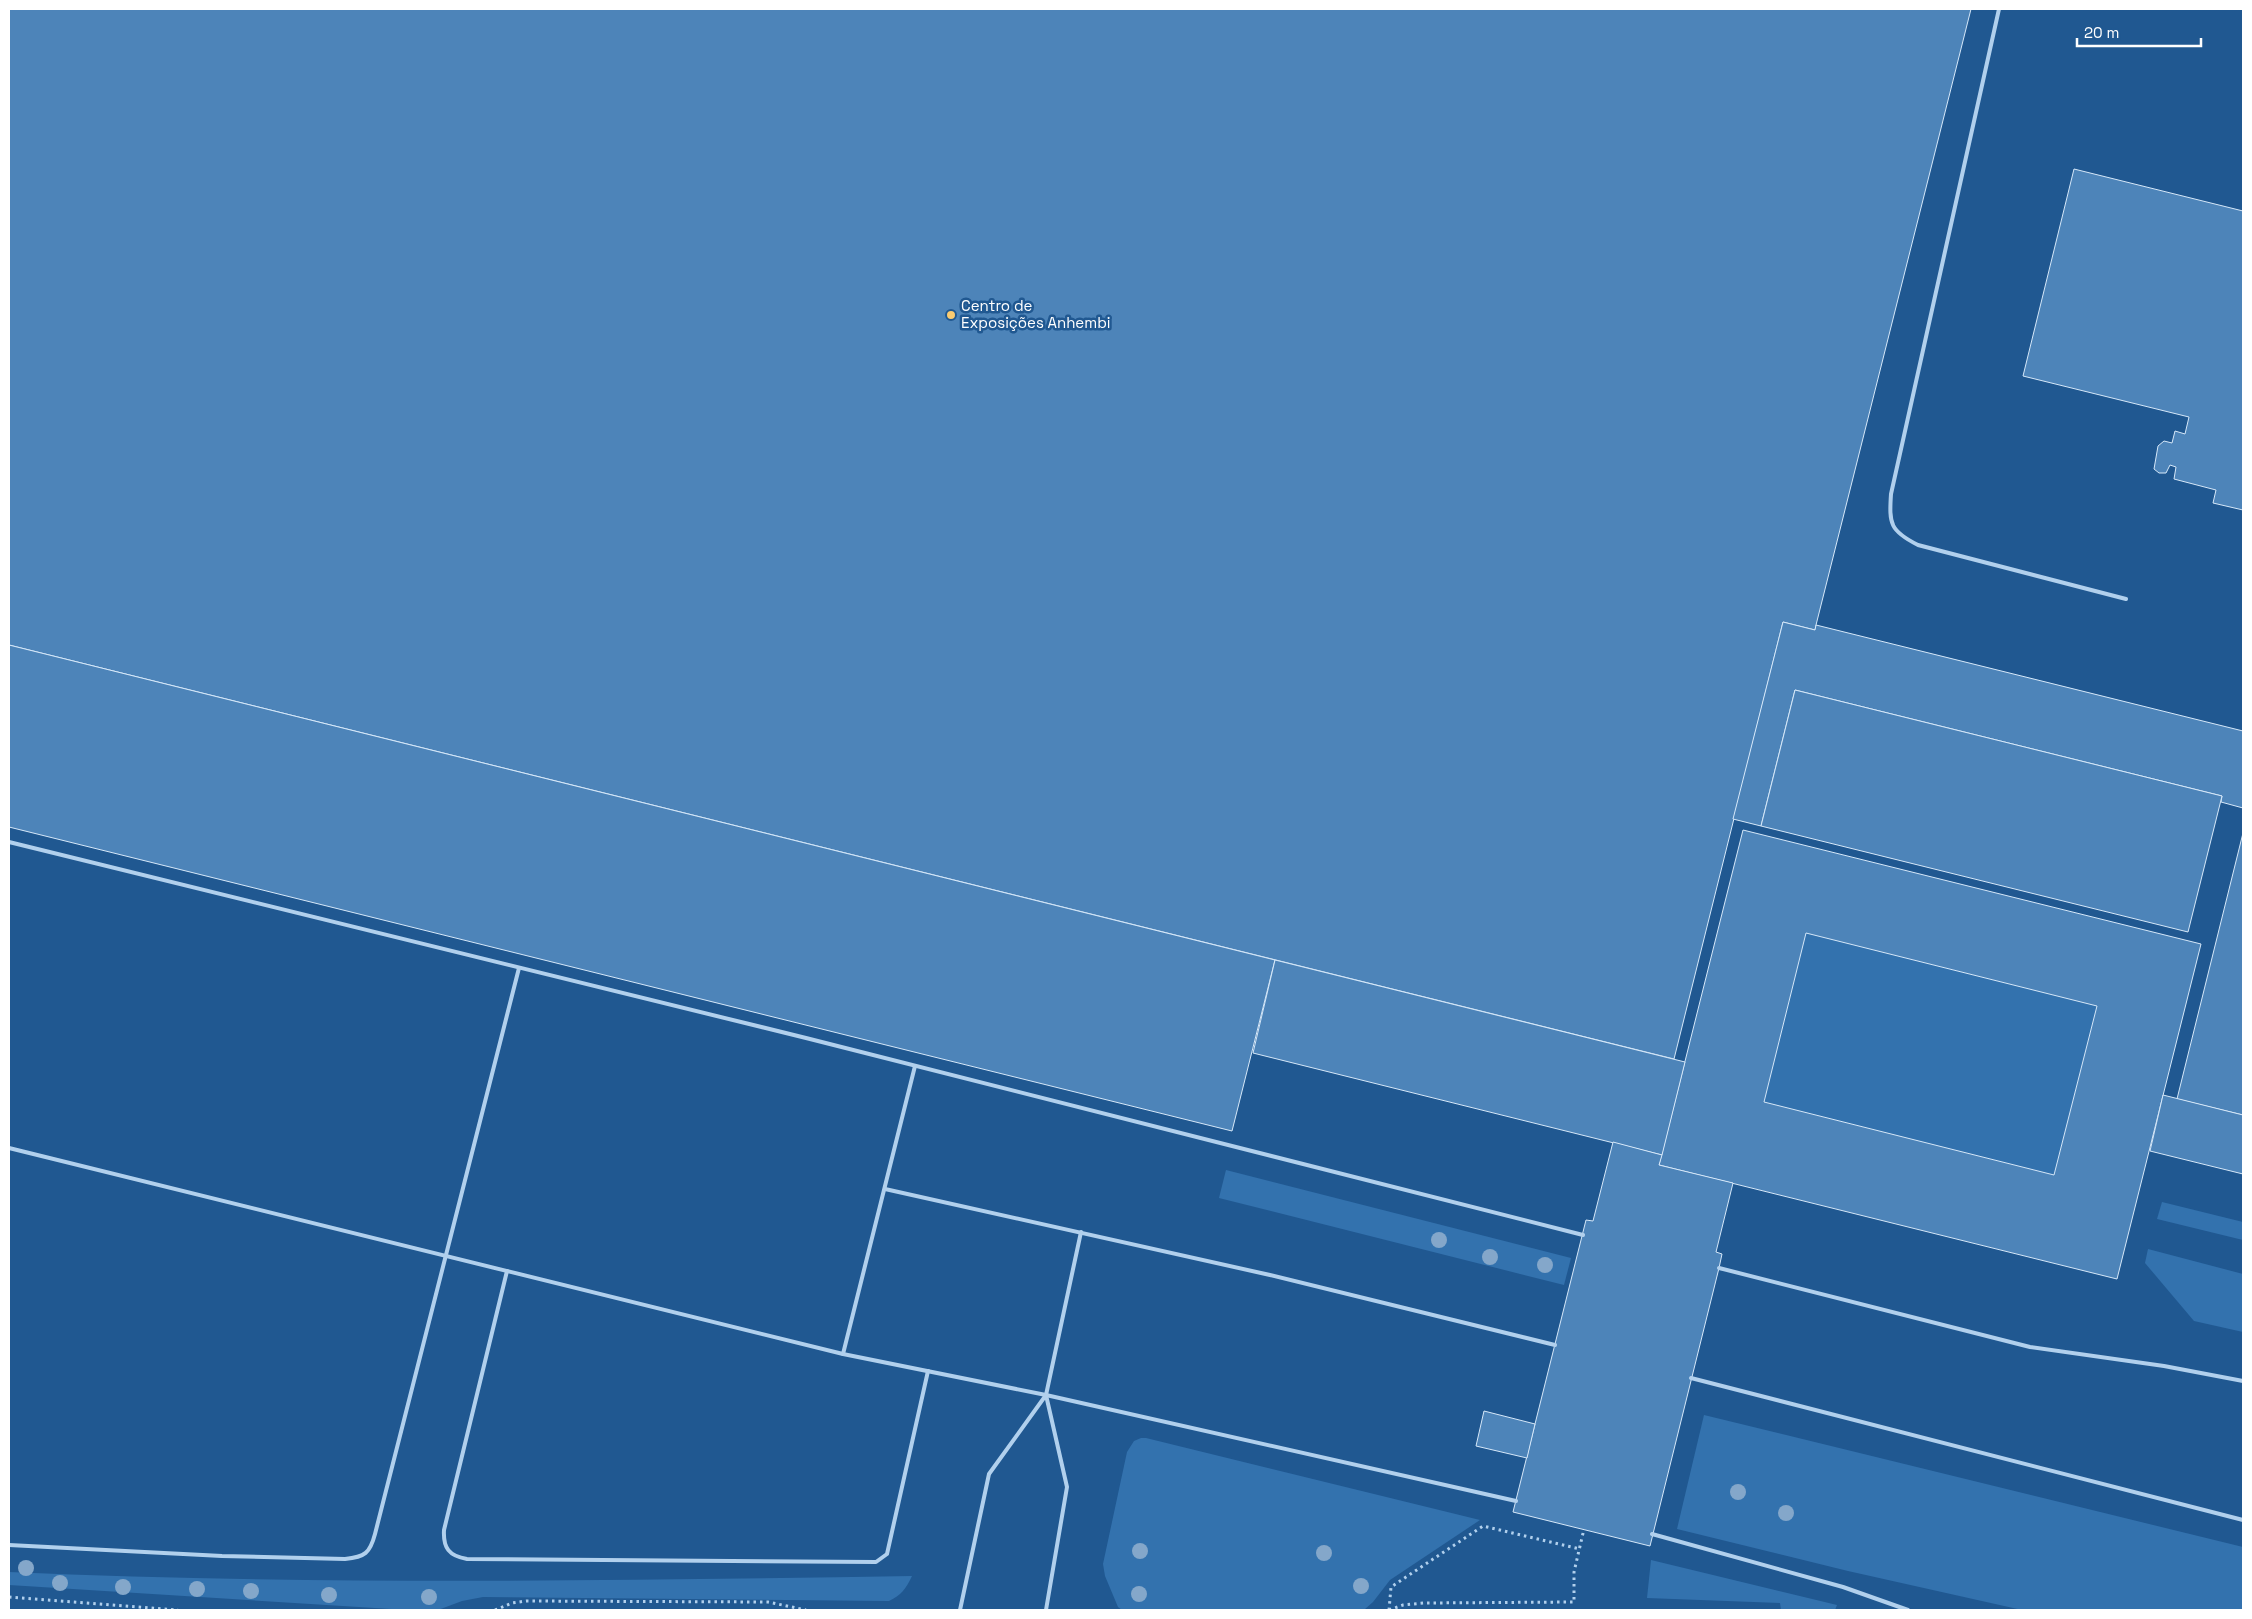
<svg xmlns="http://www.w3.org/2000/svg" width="2252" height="1619" viewBox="0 0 2252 1619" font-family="'Space Grotesk',sans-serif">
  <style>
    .green { fill: #3372ae }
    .building { fill: #4d84b9; stroke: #d6e8f9; fill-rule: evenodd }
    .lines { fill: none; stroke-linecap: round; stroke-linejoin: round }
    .path { stroke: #b1d0ed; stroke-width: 3; stroke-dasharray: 2.5 4; stroke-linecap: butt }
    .service { stroke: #b1d0ed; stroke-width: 4 }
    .tree { fill: #84a7ca }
    .poi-dot { fill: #facb71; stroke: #205891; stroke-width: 2 }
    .labels { text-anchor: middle; stroke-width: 5; stroke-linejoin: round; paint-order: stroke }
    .poi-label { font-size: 15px; fill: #fff; stroke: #205891; text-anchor: start }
  </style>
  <rect width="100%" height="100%" fill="#205891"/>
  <g class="green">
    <polygon points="1806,933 2097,1006 2054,1175 1764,1102"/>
    <polygon points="1226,1170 1571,1258 1564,1285 1219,1198"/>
    <polygon points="2162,1202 2243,1222 2243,1240 2157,1219"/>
    <polygon points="2148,1249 2243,1274 2243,1332 2194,1321 2145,1263"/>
    <polygon points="1704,1415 2243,1547 2243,1609 2022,1610 1848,1571 1677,1529"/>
    <polygon points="1141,1438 1146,1438 1480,1520 1390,1580 1373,1602 1365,1609 1122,1610 1118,1607 1105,1576 1103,1564 1127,1452 1134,1441"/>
    <polygon points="1651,1560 1837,1605 1835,1610 1781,1610 1780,1603 1647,1598"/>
    <path d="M9,1572C310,1585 611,1581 912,1576C906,1589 901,1595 889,1601L483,1597L462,1601L438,1610H407L9,1585Z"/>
  </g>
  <g class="building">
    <polygon points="9,9 1971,9 1816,625 1815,630 1783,622 1674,1059 9,645"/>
    <polygon points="2074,169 2243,211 2243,510 2213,503 2216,490 2174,479 2176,467 2170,465 2166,473 2159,473 2154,469 2158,446 2164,441 2172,443 2175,431 2185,434 2189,417 2023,376"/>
    <polygon points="1783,622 1815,630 1816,625 2243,731 2243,808 2221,802 2222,796 1795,690 1761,826 1733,819"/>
    <polygon points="9,645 1275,960 1232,1131 9,827"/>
    <polygon points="1795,690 2222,796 2188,932 1761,826"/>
    <path d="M1743,830L2201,944L2117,1279L1659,1165ZM1806,933L2097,1006L2054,1175L1764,1102Z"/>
    <polygon points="2243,833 2243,1115 2177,1099"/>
    <polygon points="1275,960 1685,1062 1662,1155 1253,1053"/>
    <polygon points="2163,1095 2243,1115 2243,1174 2150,1151"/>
    <polygon points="1613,1142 1662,1155 1659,1165 1733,1183 1716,1252 1722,1254 1719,1268 1650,1546 1513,1512 1586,1220 1593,1221"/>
    <polygon points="1484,1411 1535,1424 1527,1458 1476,1446"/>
  </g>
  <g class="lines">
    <g class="path">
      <polyline points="9,1597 178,1610"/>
      <polyline points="495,1610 512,1603 526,1601 768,1602 806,1610"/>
      <polyline points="1389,1610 1403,1605 1424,1603 1574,1602 1574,1572 1584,1529"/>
      <polyline points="1389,1610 1391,1587 1483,1526 1580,1549"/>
    </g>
    <g class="service">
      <path d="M1999,9L1891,494C1889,524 1890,531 1918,545L2126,599"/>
      <polyline points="9,842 806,1038 1583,1235"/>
      <polyline points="9,1148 843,1354 1046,1395 1516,1501"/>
      <polyline points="885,1189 1270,1275 1555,1345"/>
      <polyline points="1719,1268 2030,1347 2164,1366 2243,1381"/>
      <path d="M507,1271L444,1530C443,1548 449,1556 467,1559L876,1562L887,1554L928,1371"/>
      <polyline points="843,1354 915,1066"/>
      <polyline points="1691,1378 2243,1520"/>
      <polyline points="1652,1534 1843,1587 1908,1610"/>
      <path d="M9,1545L222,1556L345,1559C365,1557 370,1553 375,1534L519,968"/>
      <polyline points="960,1610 989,1474 1046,1395 1081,1232"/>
      <polyline points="1046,1610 1067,1487 1046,1395"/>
    </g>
  </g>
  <g class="tree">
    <circle cx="1439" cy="1240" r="8"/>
    <circle cx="1490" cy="1257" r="8"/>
    <circle cx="1545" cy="1265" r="8"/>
    <circle cx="1738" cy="1492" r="8"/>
    <circle cx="1786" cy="1513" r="8"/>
    <circle cx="1140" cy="1551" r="8"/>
    <circle cx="1324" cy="1553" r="8"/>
    <circle cx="26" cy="1568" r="8"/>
    <circle cx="60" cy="1583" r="8"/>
    <circle cx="1361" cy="1586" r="8"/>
    <circle cx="123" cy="1587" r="8"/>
    <circle cx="197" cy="1589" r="8"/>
    <circle cx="251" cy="1591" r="8"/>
    <circle cx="1139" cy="1594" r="8"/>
    <circle cx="329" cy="1595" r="8"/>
    <circle cx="429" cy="1597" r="8"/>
  </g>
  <circle class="poi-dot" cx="951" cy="315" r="5"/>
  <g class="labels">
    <g class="poi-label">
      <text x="961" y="311">Centro de<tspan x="961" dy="17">Exposições Anhembi</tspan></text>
    </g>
  </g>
  <rect width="2252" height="1619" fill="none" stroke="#ffffff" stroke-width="20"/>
  <path d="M2077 38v8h124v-8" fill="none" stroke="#ffffff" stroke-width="2.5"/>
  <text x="2084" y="38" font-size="15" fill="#ffffff" stroke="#205891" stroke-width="4" paint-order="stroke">20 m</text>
</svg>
